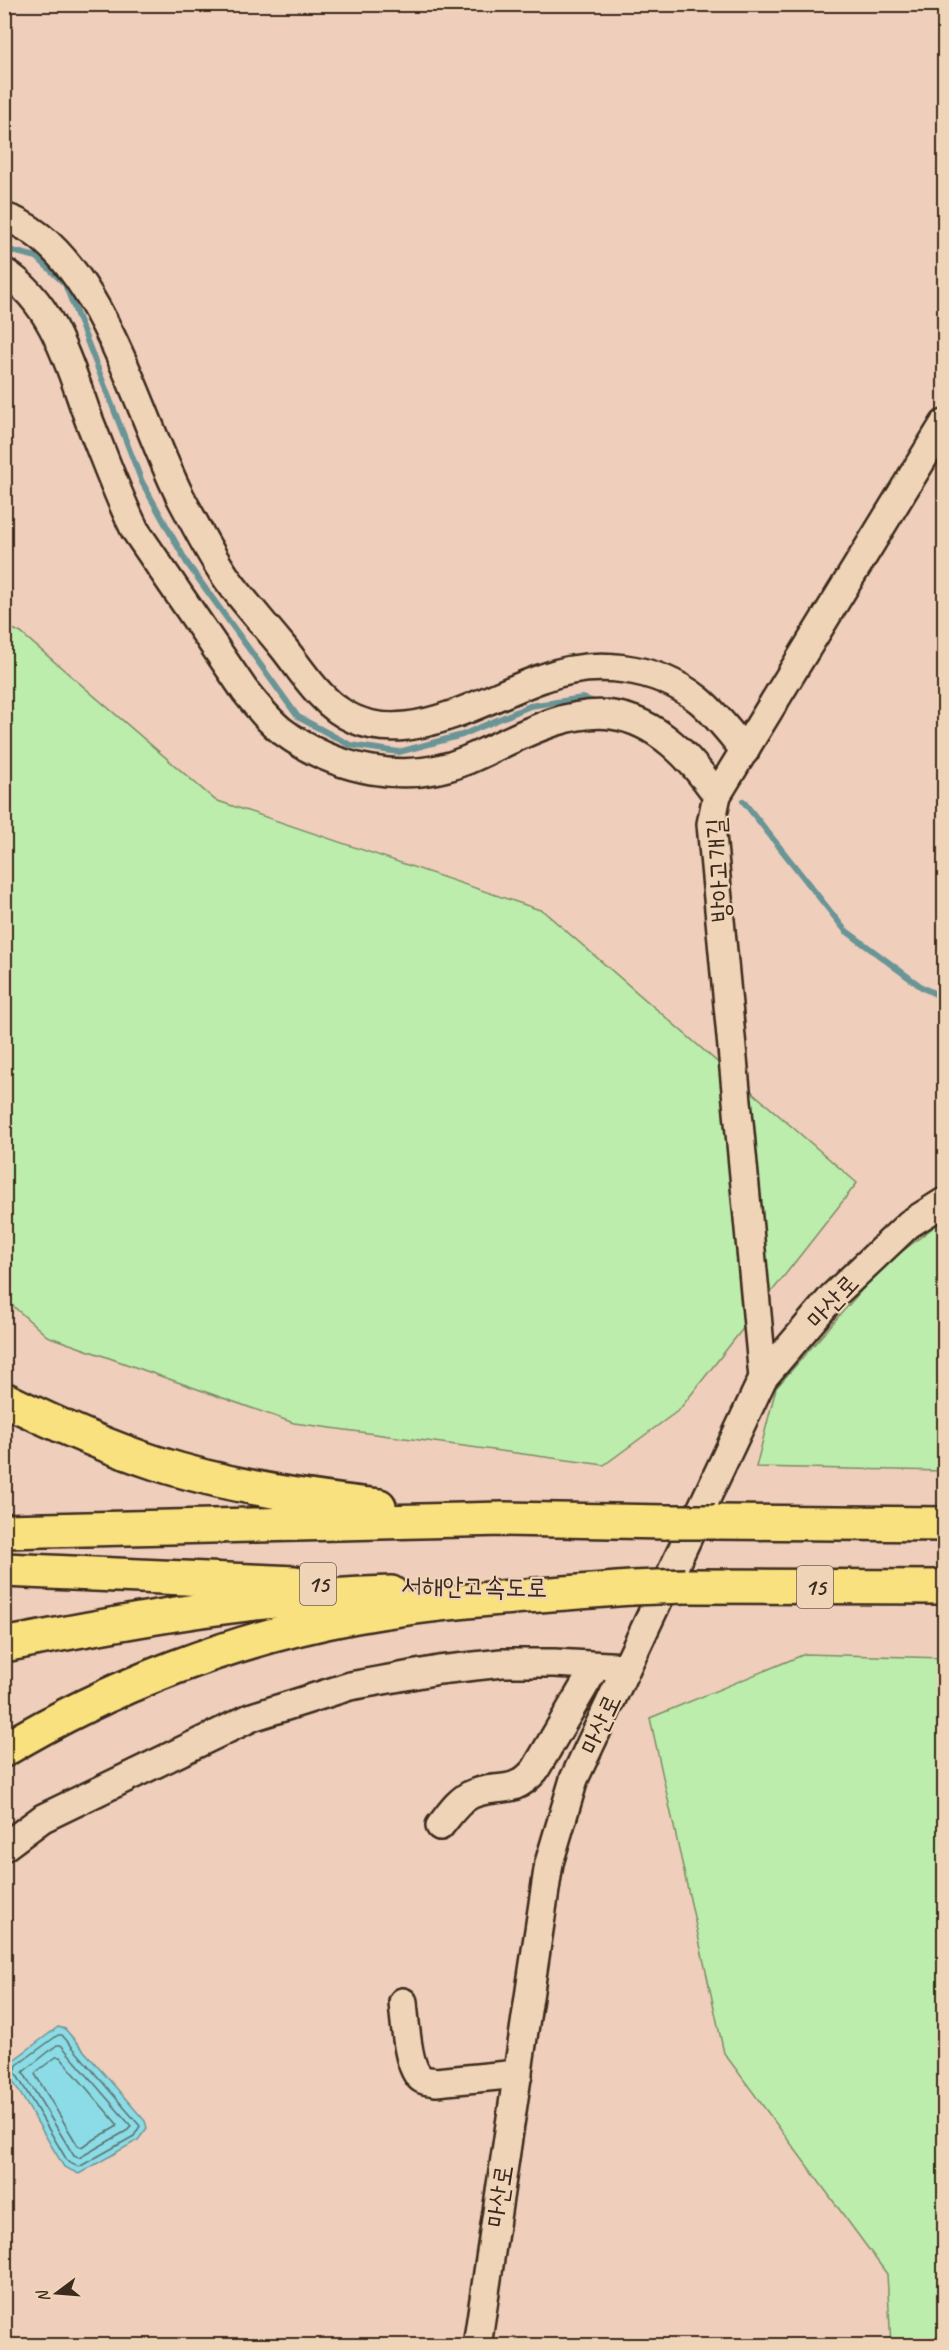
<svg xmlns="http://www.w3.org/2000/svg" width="949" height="2350" viewBox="0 0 949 2350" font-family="Caveat,'Poor Story',sans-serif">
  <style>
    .green { fill: #bcedac; stroke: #7c8c65; stroke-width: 1.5 }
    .water { fill: #8bdce6; stroke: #6b9596; stroke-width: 1.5 }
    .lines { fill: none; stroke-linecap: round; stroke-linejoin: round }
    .shore { stroke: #5b716e; stroke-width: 1.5 }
    .stream { stroke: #6b9596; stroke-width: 6 }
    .minor-casing { stroke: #3b2a1e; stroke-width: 32 }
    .highway-casing { stroke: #3b2a1e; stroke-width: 38 }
    .minor { stroke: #f0d4b7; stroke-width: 27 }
    .highway { stroke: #fae180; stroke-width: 33 }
    .highway-bridge-casing { stroke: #3b2a1e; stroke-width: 38; stroke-linecap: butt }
    .highway-bridge { stroke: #fae180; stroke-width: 33 }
    .labels { text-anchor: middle; stroke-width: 4.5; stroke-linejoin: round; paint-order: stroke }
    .shield { fill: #f0d4b7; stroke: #715d4c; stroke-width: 1.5 }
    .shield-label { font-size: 24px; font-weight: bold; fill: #3b2a1e }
    .street-label { font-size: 26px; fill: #3b2a1e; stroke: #f0d4b7 }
  </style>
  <rect width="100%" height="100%" fill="#efcebb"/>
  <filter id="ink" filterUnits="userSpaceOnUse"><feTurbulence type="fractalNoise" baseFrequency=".0167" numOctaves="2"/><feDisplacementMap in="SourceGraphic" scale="12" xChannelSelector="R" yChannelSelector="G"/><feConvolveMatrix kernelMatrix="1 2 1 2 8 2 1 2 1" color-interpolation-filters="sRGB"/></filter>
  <g filter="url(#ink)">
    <g class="green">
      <polygon points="5,625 21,633 215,800 543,911 857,1183 679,1410 604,1465 294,1423 47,1336 5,1299"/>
      <polygon points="944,1219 944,1471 756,1467 776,1388 881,1268"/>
      <polygon points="805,1654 944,1658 944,2338 891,2345 887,2274 724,2053 650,1718"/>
    </g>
    <polygon class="water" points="58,2027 65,2029 145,2121 147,2128 138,2140 79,2174 64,2167 8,2073 11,2062"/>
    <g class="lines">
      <g class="shore">
        <polygon points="58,2035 62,2035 140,2126 134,2136 79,2167 68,2162 15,2072 17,2065"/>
        <polygon points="57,2045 61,2045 131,2126 128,2130 79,2158 74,2156 23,2072"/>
        <polygon points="56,2057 60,2057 117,2124 116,2127 81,2147 78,2146 35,2074 36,2072"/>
      </g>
      <g class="stream">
        <polyline points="4,249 37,257 65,284 142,482 187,563 298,717 350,745 399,752 462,735 530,706 583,698 598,703"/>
        <polyline points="743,801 845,930 923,988 944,998"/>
      </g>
      <g class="minor-casing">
        <g id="minor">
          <path d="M4,217C99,246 140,422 183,502C197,528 211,556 228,580C245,603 264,624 282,646C295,662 307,681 322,696C386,764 473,702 543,678C594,659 655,665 699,700C716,714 731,734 745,751"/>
          <path d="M4,272C54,303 70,368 89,420C104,457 117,494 135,530L245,691C257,706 268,720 282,731C334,770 406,786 467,760C512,741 561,709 612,715C658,721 692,760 717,795"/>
          <polyline points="763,1378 711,824 717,795 944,424"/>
          <path d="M440,1826C449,1815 457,1802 470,1795C496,1782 511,1798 535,1770L596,1666"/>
          <polyline points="4,1847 43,1818 252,1717 350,1686 439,1670 502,1663 554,1663 626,1667"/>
          <path d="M403,2002C405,2020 407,2069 422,2079C425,2081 431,2081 436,2082L518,2074"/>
          <polyline points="477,2346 549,1863 574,1779 763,1378 833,1296 909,1224 944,1202"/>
        </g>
      </g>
      <g class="highway-casing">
        <g id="highway">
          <path d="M4,1399C53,1423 104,1446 156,1463C227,1486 305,1498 379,1506"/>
          <polyline points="715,1522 944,1524"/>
          <polyline points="4,1531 503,1519 666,1522"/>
          <polyline points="4,1570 295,1583"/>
          <polyline points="685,1586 944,1587"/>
          <path d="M4,1645C132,1620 261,1596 391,1593"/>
          <path d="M4,1750C108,1687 236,1638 356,1616C447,1600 540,1595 632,1588"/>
        </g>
      </g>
      <use href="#minor" class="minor"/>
      <use href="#highway" class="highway"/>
      <g class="highway-bridge-casing">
        <g id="highway-bridge">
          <polyline points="666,1522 715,1522"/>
          <polyline points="632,1588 685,1586"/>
        </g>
      </g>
      <use href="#highway-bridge" class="highway-bridge"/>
    </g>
  </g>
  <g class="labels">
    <g class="shield">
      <rect x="300" y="1563" width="36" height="42" rx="4.5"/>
      <rect x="797" y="1566" width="36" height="42" rx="4.5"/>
    </g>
    <g class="shield-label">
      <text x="318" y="1592">15</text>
      <text x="815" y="1595">15</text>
    </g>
    <g class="street-label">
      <text transform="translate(718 870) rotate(-93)" y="9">방아고개길</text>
      <text transform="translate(832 1301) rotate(-47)" y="9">마산로</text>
      <text transform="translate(474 1586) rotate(1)" y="9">서해안고속도로</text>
      <text transform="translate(600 1724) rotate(-65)" y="9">마산로</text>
      <text transform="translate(499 2196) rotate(-81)" y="9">마산로</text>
    </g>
  </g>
  <rect width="949" height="2350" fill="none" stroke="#f0d4b7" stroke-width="24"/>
  <rect x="12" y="12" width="925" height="2326" fill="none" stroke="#3b2a1e" stroke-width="2" filter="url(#ink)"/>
  <g transform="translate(57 2293) rotate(254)" stroke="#f0d4b7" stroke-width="4.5" paint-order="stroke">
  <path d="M0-4.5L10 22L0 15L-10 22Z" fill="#3b2a1e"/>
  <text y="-9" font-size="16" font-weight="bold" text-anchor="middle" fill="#3b2a1e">N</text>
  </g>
</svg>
